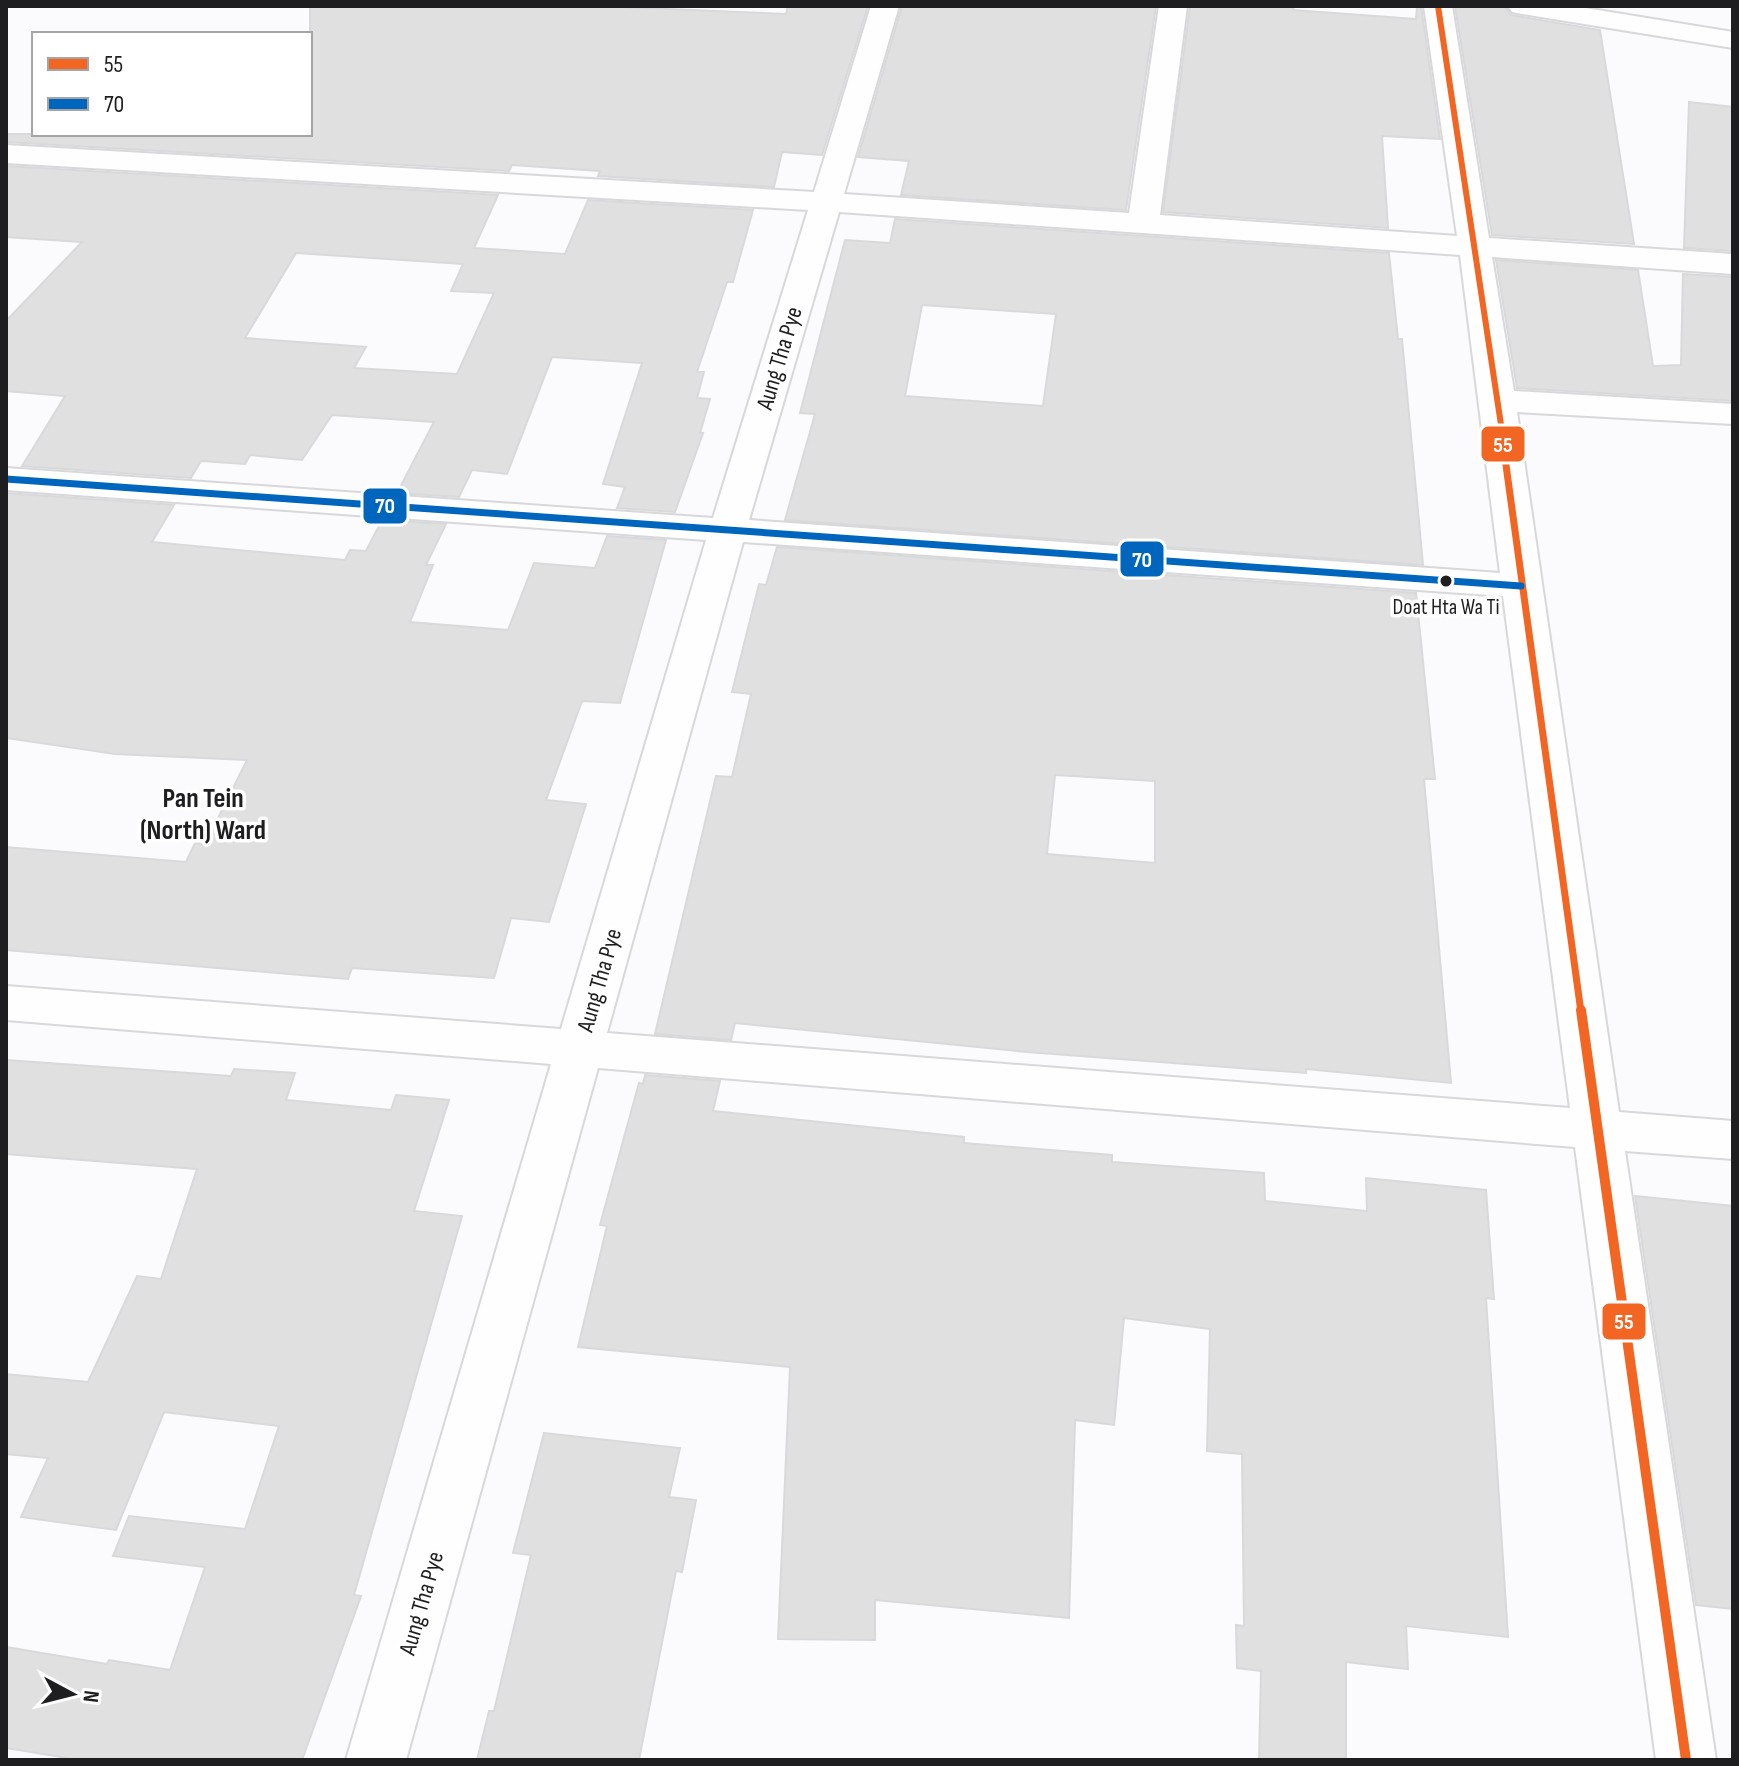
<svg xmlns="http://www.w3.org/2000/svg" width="1739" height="1766" viewBox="0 0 1739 1766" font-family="'Sofia Sans Condensed',sans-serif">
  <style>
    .building { fill: #e0e0e1; stroke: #d8d9da; stroke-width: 2; fill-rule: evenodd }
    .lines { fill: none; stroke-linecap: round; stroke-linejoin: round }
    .minor-casing { stroke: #d8d7da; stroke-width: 4 }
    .secondary-casing { stroke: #d8d7da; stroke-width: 4 }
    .minor { fill: #fefeff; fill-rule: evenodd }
    .secondary { fill: #fefeff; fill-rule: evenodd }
    .bus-1-far2-casing { stroke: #fff; stroke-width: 10 }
    .bus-1-far1-casing { stroke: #fff; stroke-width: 13 }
    .bus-1-casing { stroke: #fff; stroke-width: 16 }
    .bus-2-casing { stroke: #fff; stroke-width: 13 }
    .bus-1-far2 { stroke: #f26522; stroke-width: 6 }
    .bus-1-far1 { stroke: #f26522; stroke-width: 7 }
    .bus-1 { stroke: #f26522; stroke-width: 10 }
    .bus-2 { stroke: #0065bd; stroke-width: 7 }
    .bus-dot { fill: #1e1d20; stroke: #fff; stroke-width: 3 }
    .labels { text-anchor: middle; stroke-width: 7; stroke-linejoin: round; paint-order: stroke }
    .bus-label { font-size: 22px; fill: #1e1d20; stroke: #fff }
    .street-label { font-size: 24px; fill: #1e1d20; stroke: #fff }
    .quarter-label { font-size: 28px; font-weight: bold; fill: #1e1d20; stroke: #fff }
    .line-badge { stroke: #fff; stroke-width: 3 }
    .badge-label { font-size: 22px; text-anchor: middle; font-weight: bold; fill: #fff }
  </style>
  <rect width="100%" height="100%" fill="#fbfafd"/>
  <g class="building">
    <polygon points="310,6 595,6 786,14 788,6 868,6 822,155 782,152 774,187 598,176 600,171 512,165 509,171 6,142 6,134 310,134"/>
    <polygon points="902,6 1156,6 1126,210 901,195 909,161 858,157"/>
    <polygon points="1190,6 1294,6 1293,10 1416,19 1417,6 1421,6 1440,139 1382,136 1388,228 1163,212"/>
    <polygon points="1455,6 1505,6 1511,15 1600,30 1634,244 1492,235"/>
    <polygon points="1689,102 1733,107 1733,251 1684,248"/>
    <path d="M6,166L498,195L474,248L565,254L588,200L753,210L733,282H727L697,372H704L697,398L710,399L700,433H703L675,512L617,508L625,487L603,484L642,363L552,357L507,474L472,470L459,497L397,493L434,422L332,415L302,460L250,455L245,464L201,461L191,478L22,466L65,396L6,391V321L82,242L6,237ZM296,253L463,264L451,291L494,293L457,374L354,368L366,347L245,338Z"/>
    <path d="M895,219L1389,253L1398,339H1402L1423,565L785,520L815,414L800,413L845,240L890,243ZM922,305L1056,314L1043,406L905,396Z"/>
    <polygon points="1496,260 1638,270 1653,366 1681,365 1683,274 1733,277 1733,401 1517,388"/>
    <polygon points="6,493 174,505 152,542 345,560 350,550 366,551 382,520 446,524 426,565 433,565 410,622 508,630 534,563 595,568 607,536 666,540 620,703 582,701 546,800 586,804 549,922 511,918 494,978 352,968 348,979 6,950 6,847 186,862 195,843 205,844 247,760 115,754 6,738"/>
    <path d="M777,547L1416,593L1435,779H1424L1451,1083L1306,1069V1073L1027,1052L735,1023L731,1040L655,1034L716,776L732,777L751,694L732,692L759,584L766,585ZM1055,775L1155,781V863L1047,854Z"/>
    <polygon points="6,1060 231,1076 234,1069 295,1073 286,1100 391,1110 396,1095 449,1100 414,1211 462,1216 354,1595 361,1596 302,1760 79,1760 6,1748 6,1647 107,1664 109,1660 170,1670 205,1567 113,1556 129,1516 245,1529 279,1426 164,1412 116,1530 21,1517 48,1458 6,1454 6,1374 88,1382 137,1276 161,1279 197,1169 6,1154"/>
    <polygon points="645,1075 720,1081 713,1111 964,1137 964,1143 1112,1155 1112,1162 1264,1173 1265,1201 1367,1211 1366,1178 1486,1190 1494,1299 1486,1298 1508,1637 1406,1626 1408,1669 1346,1662 1346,1760 1259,1760 1261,1671 1237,1668 1236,1625 1244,1626 1242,1454 1207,1451 1210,1329 1124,1318 1114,1425 1075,1420 1069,1618 875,1600 875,1640 778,1639 790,1367 578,1347 607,1226 600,1225 639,1083 643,1084"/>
    <polygon points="1635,1196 1733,1206 1733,1609 1696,1605"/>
    <polygon points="544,1433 680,1448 669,1497 696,1500 682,1572 676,1571 639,1760 477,1760 489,1711 494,1711 531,1555 513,1553"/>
  </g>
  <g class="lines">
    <g class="minor-casing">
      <path id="minor" d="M871,6H899L844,194L1129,213L1159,6H1187L1160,215L1457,236L1424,6H1452L1489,238L1733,254V274L1492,257L1514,391L1733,404V424L1517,412L1619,1112L1733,1121V1159L1625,1151L1716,1760H1656L1575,1147L598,1068L406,1760H346L551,1064L6,1020V986L561,1029L706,540L6,490V468L713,518L808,210L6,163V145L814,192ZM839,212L1460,255L1500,573L749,520ZM743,542L1503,596L1570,1108L607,1033Z"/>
    </g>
    <g class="secondary-casing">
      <polygon id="secondary" points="1508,6 1573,6 1733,32 1733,48 1522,14 1512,12"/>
    </g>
    <use href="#minor" class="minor"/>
    <use href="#secondary" class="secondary"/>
    <g class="bus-1-far2-casing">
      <polyline id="bus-1-far2" points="1438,6 1503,438"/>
    </g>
    <g class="bus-1-far1-casing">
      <polyline id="bus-1-far1" points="1502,436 1581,1012"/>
    </g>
    <g class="bus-1-casing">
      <polyline id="bus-1" points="1581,1010 1686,1760"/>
    </g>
    <g class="bus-2-casing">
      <polyline id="bus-2" points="6,479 1521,586"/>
    </g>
    <use href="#bus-1-far2" class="bus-1-far2"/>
    <use href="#bus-1-far1" class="bus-1-far1"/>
    <use href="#bus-1" class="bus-1"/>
    <use href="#bus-2" class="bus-2"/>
  </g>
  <circle class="bus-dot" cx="1446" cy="581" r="7"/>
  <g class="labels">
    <g class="bus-label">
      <text x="1446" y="614">Doat Hta Wa Ti</text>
    </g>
    <g class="street-label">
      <text transform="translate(779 358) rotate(-73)" y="8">Aung Tha Pye</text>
      <text transform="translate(599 980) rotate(-74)" y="8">Aung Tha Pye</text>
      <text transform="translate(421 1603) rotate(-74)" y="8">Aung Tha Pye</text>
    </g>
    <g class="quarter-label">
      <text x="203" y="807">Pan Tein<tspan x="203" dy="32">(North) Ward</tspan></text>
    </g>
  </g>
  <g class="line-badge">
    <rect x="1480" y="425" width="46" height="38" rx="8" fill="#f26522"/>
    <rect x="362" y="487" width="46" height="38" rx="8" fill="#0065bd"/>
    <rect x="1119" y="540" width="46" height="38" rx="8" fill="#0065bd"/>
    <rect x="1601" y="1302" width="46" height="39" rx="8" fill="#f26522"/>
  </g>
  <g class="badge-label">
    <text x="1503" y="452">55</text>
    <text x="385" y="513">70</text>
    <text x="1142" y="567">70</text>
    <text x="1624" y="1329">55</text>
  </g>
  <rect width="1739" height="1766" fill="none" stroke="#1e1d20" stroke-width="16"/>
  <rect x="32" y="32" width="280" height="104" fill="#ffffff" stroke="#a5a5a6" stroke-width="2"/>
  <rect x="48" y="58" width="40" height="12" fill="#f26522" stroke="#a5a5a6" stroke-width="2"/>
  <text x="104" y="72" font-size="24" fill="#1e1d20">55</text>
  <rect x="48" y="98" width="40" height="12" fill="#0065bd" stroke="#a5a5a6" stroke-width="2"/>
  <text x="104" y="112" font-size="24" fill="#1e1d20">70</text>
  <g transform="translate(72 1694) rotate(97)" stroke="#ffffff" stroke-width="6" paint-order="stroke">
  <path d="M0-6L14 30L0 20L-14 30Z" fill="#1e1d20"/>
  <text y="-12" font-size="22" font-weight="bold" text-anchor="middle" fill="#1e1d20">N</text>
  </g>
</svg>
